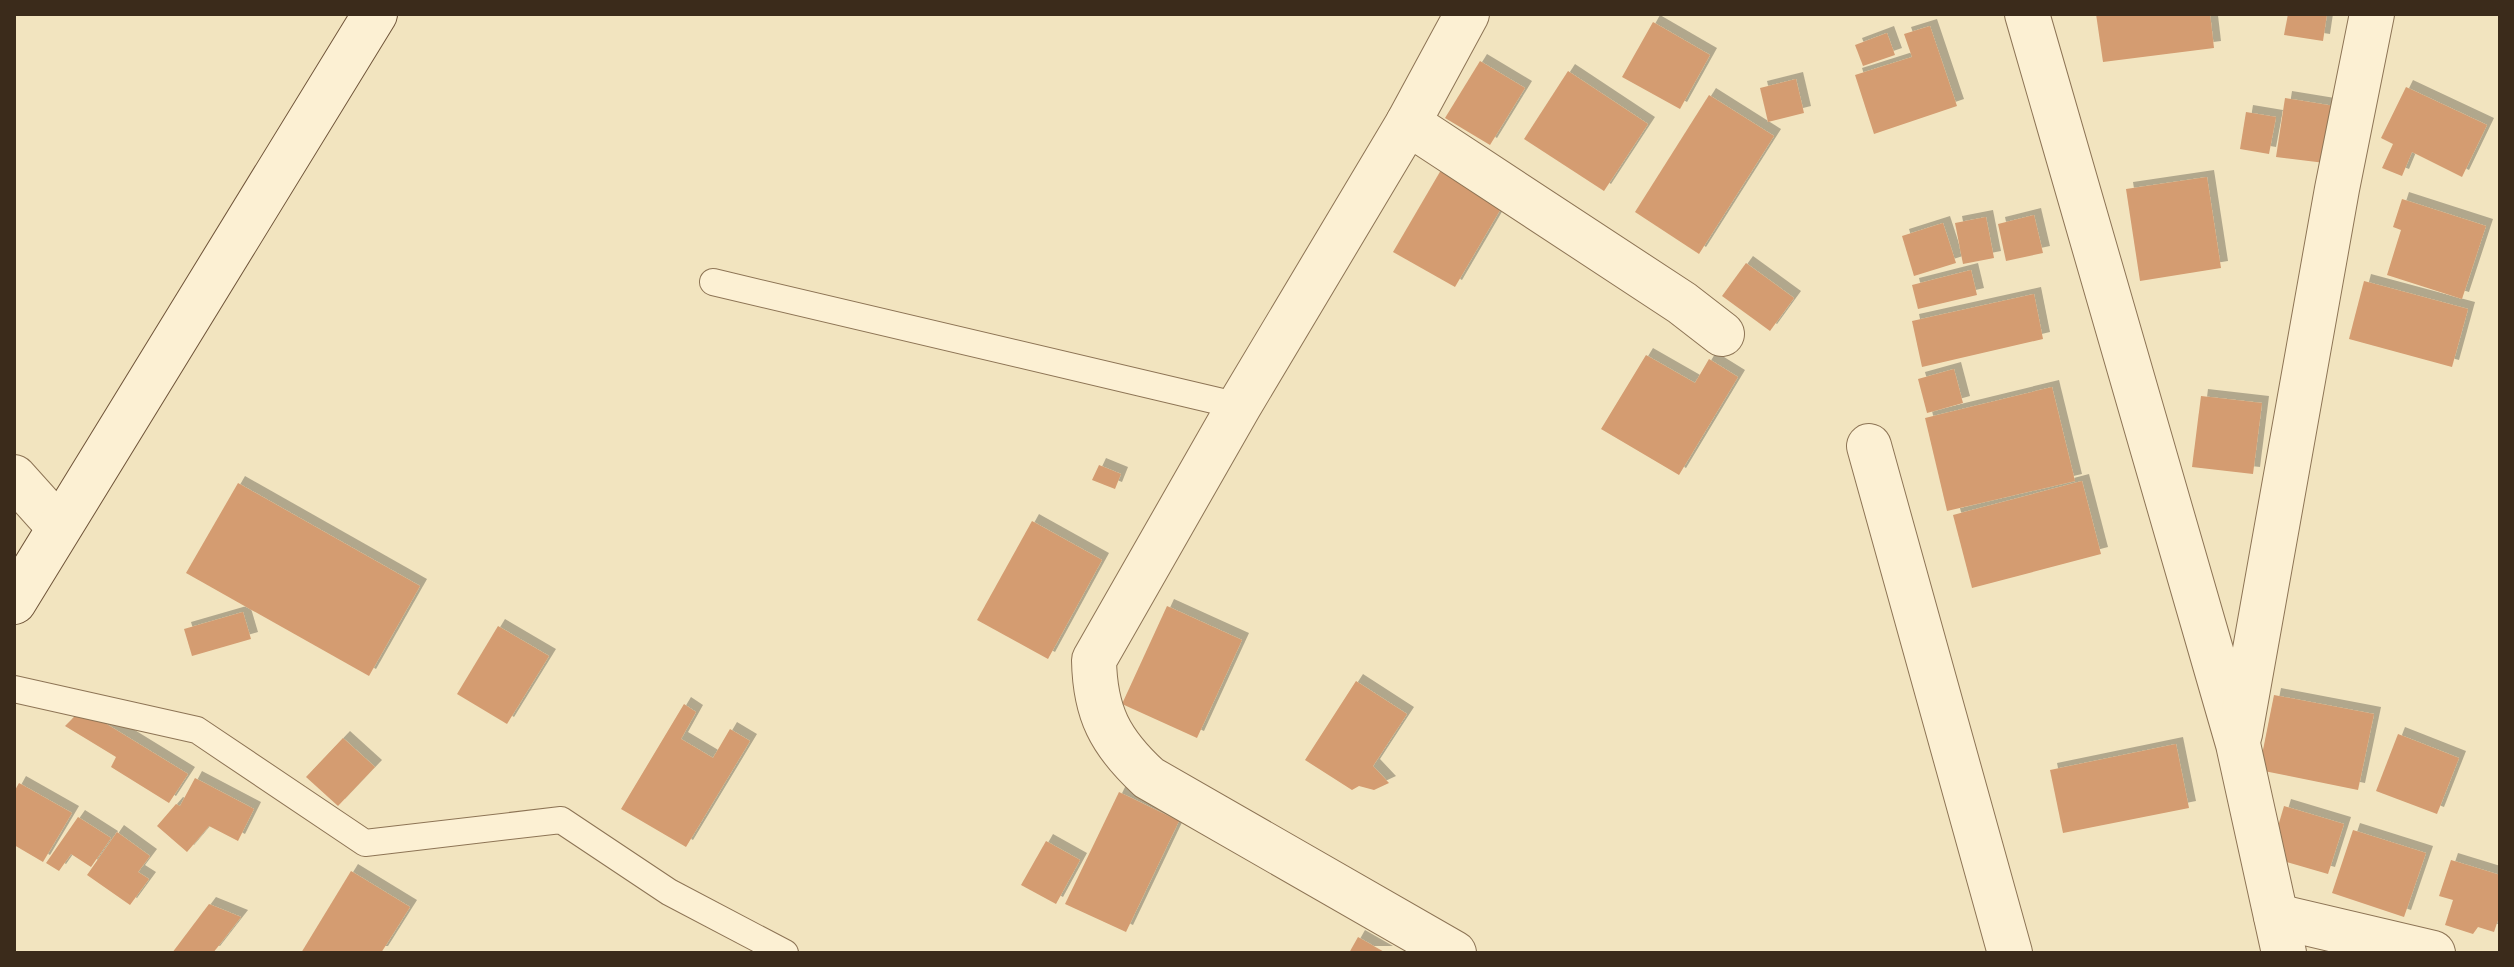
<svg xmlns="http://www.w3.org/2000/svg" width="2514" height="967" viewBox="0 0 2514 967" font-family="'Noto Serif',serif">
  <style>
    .building { fill: #d49c71; filter: url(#shadow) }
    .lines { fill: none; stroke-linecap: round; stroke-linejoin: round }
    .lane-casing { stroke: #8d7455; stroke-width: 28 }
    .street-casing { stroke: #8d7455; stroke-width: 46 }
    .secondary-casing { stroke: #6f5439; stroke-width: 46 }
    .lane { stroke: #fcf0d3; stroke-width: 26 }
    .street { stroke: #fcf0d3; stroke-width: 44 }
    .secondary { stroke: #fcf0d3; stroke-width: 44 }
  </style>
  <defs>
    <filter id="shadow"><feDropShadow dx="7" dy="-7" stdDeviation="0" flood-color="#0004"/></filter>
  </defs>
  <rect width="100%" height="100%" fill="#f2e4bf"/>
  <g class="building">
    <polygon points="2096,14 2210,14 2214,48 2103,62"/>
    <polygon points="2288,14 2327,14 2323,41 2284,35"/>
    <polygon points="1653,22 1710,55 1680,109 1622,77"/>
    <polygon points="1930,26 1957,106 1874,134 1855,75 1912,57 1904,34"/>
    <polygon points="1887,33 1895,55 1863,66 1855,45"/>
    <polygon points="1480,61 1525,88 1490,145 1445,118"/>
    <polygon points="1568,71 1648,124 1604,191 1524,139"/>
    <polygon points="1796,79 1804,113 1768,122 1760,88"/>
    <polygon points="2406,87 2487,125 2462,177 2412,152 2402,176 2382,168 2393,144 2381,138"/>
    <polygon points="1709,95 1774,136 1699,254 1635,212"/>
    <polygon points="2285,98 2334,106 2325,163 2276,157"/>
    <polygon points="2246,112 2276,117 2269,154 2240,149"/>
    <polygon points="1441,170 1503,205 1455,287 1393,252"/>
    <polygon points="2207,177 2221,268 2140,281 2126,189"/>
    <polygon points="2402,199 2486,226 2462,299 2387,275 2401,230 2393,227"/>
    <polygon points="2034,215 2043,253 2006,261 1998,224"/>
    <polygon points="1986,217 1994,258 1963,264 1955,223"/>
    <polygon points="1943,223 1956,263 1914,276 1902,236"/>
    <polygon points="1746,263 1794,298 1770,331 1722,296"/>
    <polygon points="1971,270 1977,295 1918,309 1912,285"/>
    <polygon points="2364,281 2468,309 2452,367 2349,339"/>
    <polygon points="2034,294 2043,339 1922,367 1912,321"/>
    <polygon points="1646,355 1695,383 1709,359 1738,377 1679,475 1601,429"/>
    <polygon points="1954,369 1963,403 1927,413 1918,379"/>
    <polygon points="2052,387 2075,481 1947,511 1925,418"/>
    <polygon points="2201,396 2262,403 2253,474 2192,467"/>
    <polygon points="1099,465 1121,474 1115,489 1092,480"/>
    <polygon points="2082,481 2101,554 1972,588 1953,515"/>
    <polygon points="238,483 420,586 369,676 186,573"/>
    <polygon points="1032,521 1102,560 1048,659 977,620"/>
    <polygon points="1167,606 1242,640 1197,738 1122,704"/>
    <polygon points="243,612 251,639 192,656 184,629"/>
    <polygon points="498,626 549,656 507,724 457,694"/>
    <polygon points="1356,681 1407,714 1373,766 1389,783 1374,790 1359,786 1352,790 1305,760"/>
    <polygon points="2274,695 2374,714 2358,790 2259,770"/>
    <polygon points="684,704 696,712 681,739 713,758 730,729 750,741 686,847 621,809"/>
    <polygon points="82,709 188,774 169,803 111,767 116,757 65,726"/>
    <polygon points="2398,734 2459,758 2437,814 2376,791"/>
    <polygon points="343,738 375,767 338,806 306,777"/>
    <polygon points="2176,744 2189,808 2063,833 2050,770"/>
    <polygon points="195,778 254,809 238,841 209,826 187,852 157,826 176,804 180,806"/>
    <polygon points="19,783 72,813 43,862 14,845 14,792"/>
    <polygon points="1119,792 1179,821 1126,932 1065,904"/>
    <polygon points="2284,806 2344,824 2328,874 2269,857"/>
    <polygon points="78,817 111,838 91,867 71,854 59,871 46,863"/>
    <polygon points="2353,830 2426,853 2404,917 2332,893"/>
    <polygon points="117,832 150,856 138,872 149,879 130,905 87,875"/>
    <polygon points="1046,841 1080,860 1056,904 1021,885"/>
    <polygon points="2451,860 2500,875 2500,914 2494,932 2478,927 2473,934 2445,925 2453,900 2439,896"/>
    <polygon points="351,871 410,907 381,953 301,953"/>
    <polygon points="209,904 241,917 213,953 172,953"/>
    <polygon points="1358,937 1386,953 1349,953"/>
  </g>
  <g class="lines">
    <g class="lane-casing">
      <g id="lane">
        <polyline points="713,282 1239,406"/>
        <polyline points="14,689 197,730 365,843 561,820 669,892 785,953"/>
      </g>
    </g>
    <g class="street-casing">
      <g id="street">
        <polyline points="2027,14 2238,744 2284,953"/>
        <polyline points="1408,123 1467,14"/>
        <polyline points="1869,446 2010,953"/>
        <polyline points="14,477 59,527"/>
        <polyline points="2240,734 2337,189 2372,14"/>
        <polyline points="2276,916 2433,953"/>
        <path d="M1454,953L1149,778C1110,742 1095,713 1094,660L1239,406L1408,123L1682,303L1722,334"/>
      </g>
    </g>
    <g class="secondary-casing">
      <polyline id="secondary" points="14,602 375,14"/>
    </g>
    <use href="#lane" class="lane"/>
    <use href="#street" class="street"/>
    <use href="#secondary" class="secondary"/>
  </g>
  <rect width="2514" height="967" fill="none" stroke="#3b2b1b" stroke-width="32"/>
</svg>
